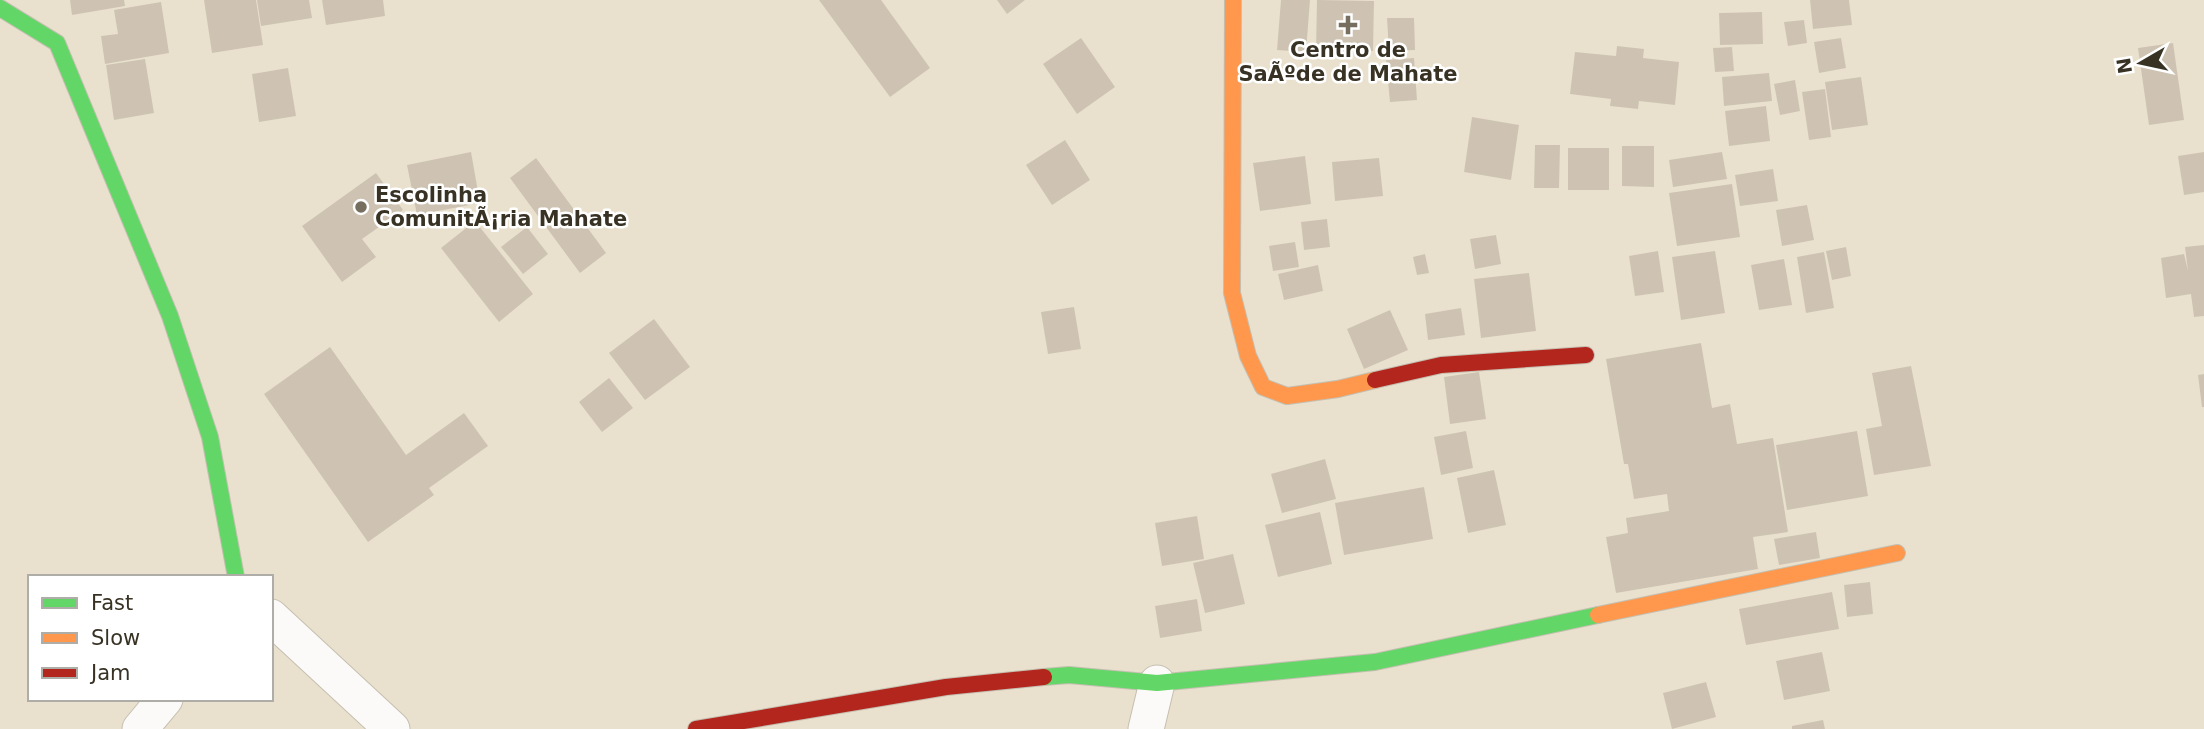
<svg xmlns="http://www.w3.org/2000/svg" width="2204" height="729" viewBox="0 0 2204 729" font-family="'DejaVu Sans',sans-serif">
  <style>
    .building { fill: #cec3b2 }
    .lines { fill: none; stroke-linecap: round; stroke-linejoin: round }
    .street-casing { stroke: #c5bfb0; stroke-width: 37 }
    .fast-casing { stroke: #c5bfb0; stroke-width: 18 }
    .slow-casing { stroke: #c5bfb0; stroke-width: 18 }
    .jam-casing { stroke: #c5bfb0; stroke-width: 18 }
    .street { stroke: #fcfaf8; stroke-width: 35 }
    .fast { stroke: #63d668; stroke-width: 16 }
    .slow { stroke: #ff974d; stroke-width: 16 }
    .jam { stroke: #b3261e; stroke-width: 16 }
    .poi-dot { fill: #766f60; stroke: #fff; stroke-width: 2.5 }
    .labels { text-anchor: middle; stroke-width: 5; stroke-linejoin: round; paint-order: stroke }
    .poi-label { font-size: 21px; font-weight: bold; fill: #383224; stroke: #fff }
  </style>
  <rect width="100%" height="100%" fill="#e9e1ce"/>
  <g class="building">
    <polygon points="70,0 124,0 125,6 72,15"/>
    <polygon points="204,0 256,0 263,45 212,53"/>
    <polygon points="257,0 309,0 312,18 261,26"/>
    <polygon points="322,0 383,0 385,16 326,25"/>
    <polygon points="819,0 881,0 930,68 890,97"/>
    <polygon points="997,0 1025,0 1007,14"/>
    <polygon points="1281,0 1310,0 1306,52 1277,50"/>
    <polygon points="1317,0 1374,1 1373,51 1316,50"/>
    <polygon points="1810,0 1849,0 1852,25 1813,29"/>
    <polygon points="161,2 169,53 105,64 101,36 118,34 114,10"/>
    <polygon points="1762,12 1763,44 1720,45 1719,13"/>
    <polygon points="1387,18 1414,18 1415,50 1389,51"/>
    <polygon points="1804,20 1807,43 1788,46 1784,22"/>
    <polygon points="1081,38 1115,87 1077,114 1043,64"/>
    <polygon points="1841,38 1846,68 1819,73 1814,42"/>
    <polygon points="2173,43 2184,120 2149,125 2138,48"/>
    <polygon points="1617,46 1644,49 1643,58 1679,62 1675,105 1639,101 1638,109 1610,106 1611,99 1570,94 1575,52 1616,56"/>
    <polygon points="1732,47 1734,71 1715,72 1713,48"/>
    <polygon points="1414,58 1417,100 1390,102 1386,60"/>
    <polygon points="145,59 154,113 114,120 106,65"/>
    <polygon points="288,68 296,116 259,122 252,74"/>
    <polygon points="1769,73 1772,101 1724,106 1722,77"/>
    <polygon points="1861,77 1868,125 1832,130 1825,82"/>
    <polygon points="1795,80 1800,111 1780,115 1774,84"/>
    <polygon points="1825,89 1831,137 1809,140 1802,92"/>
    <polygon points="1766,106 1770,141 1729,146 1725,111"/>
    <polygon points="1472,117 1519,125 1511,180 1464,172"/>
    <polygon points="1065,140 1090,180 1052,205 1026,165"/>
    <polygon points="1535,145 1560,145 1559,188 1534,188"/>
    <polygon points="1622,146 1654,146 1654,187 1622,186"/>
    <rect x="1568" y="148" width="41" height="42"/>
    <polygon points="471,152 480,203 417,215 407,165"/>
    <polygon points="1722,152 1727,179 1673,187 1669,160"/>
    <polygon points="2204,152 2204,192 2184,195 2178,156"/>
    <polygon points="1305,156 1311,204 1260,211 1253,163"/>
    <polygon points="536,158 606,253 580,273 510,178"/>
    <polygon points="1379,158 1383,196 1335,201 1332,162"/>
    <polygon points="1773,169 1778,201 1740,206 1735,175"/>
    <polygon points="376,173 403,210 362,239 376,257 342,282 302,226"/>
    <polygon points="1732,184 1740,237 1677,246 1669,193"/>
    <polygon points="1807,205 1814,240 1782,246 1776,210"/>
    <polygon points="1327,219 1330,247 1304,250 1301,222"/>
    <polygon points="475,221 533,294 499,322 441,248"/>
    <polygon points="527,227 548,254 523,274 501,247"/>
    <polygon points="1496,235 1501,264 1475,269 1470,239"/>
    <polygon points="1295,242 1299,267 1273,271 1269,246"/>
    <polygon points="2204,245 2204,316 2194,317 2191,294 2166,298 2161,258 2184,254 2188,271 2185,247"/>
    <polygon points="1846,247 1851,276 1832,280 1826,251"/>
    <polygon points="1658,251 1664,292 1635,296 1629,256"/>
    <polygon points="1715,251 1725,313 1681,320 1672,257"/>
    <polygon points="1824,252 1834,308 1806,313 1797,257"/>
    <polygon points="1425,254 1429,273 1417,275 1413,257"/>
    <polygon points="1784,259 1792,305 1759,310 1751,265"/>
    <polygon points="1318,265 1323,291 1284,300 1278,274"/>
    <polygon points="1529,273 1536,331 1481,338 1474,279"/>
    <polygon points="1074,307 1081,349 1048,354 1041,312"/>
    <polygon points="1461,308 1465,335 1428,340 1425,314"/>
    <polygon points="1390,310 1408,350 1364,369 1347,329"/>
    <polygon points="654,319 690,367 645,400 609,353"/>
    <polygon points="1701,343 1712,408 1730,404 1737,444 1773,438 1788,532 1753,537 1758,569 1616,593 1606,537 1628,533 1626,518 1669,511 1667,494 1634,499 1628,464 1624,464 1606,359"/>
    <polygon points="330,347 406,455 464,413 488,446 429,488 434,495 368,542 264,394"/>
    <polygon points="1911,366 1931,466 1874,475 1866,429 1882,426 1872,373"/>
    <polygon points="1479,372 1486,419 1450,424 1444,377"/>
    <polygon points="2204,374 2204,407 2202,407 2198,375"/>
    <polygon points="609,378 633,408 602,432 579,402"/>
    <polygon points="1466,431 1473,468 1441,475 1434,437"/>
    <polygon points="1857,431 1868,496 1787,510 1776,445"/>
    <polygon points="1325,459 1336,499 1282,513 1271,474"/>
    <polygon points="1494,470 1506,525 1468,533 1457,478"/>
    <polygon points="1424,487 1433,539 1344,555 1335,503"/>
    <polygon points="1320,512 1332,564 1278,577 1265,525"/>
    <polygon points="1197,516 1204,559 1162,566 1155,523"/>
    <polygon points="1816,532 1820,558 1779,565 1774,539"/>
    <polygon points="1233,554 1245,604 1205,613 1193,563"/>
    <polygon points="1870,582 1873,614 1847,617 1844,585"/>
    <polygon points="1832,592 1839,629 1746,645 1739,609"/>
    <polygon points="1197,599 1202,631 1160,638 1155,606"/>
    <polygon points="1822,652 1830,691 1784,700 1776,661"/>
    <polygon points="1706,682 1716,717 1672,729 1663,693"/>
    <polygon points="1823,720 1825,729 1792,729 1792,726"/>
  </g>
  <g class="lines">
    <g class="street-casing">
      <g id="street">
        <polyline points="271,617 392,729"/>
        <polyline points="140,729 165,699"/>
        <polyline points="1146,729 1157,683"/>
      </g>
    </g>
    <g class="fast-casing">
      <g id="fast">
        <polyline points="0,8 57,43 170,316 210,437 236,577"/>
        <polyline points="1044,677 1069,675 1157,683 1375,662 1598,615"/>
      </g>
    </g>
    <g class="slow-casing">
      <g id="slow">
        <polyline points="1233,0 1232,293 1248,356 1263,387 1287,396 1338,389 1375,380"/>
        <polyline points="1598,615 1897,553"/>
      </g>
    </g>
    <g class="jam-casing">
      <g id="jam">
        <polyline points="1375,380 1441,365 1586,355"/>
        <polyline points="696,729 946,687 1044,677"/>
      </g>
    </g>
    <use href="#street" class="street"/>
    <use href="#fast" class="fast"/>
    <use href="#slow" class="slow"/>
    <use href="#jam" class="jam"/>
  </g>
  <g class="poi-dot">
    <path d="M1344.5 14.5h7v7h7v7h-7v7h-7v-7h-7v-7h7z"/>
    <circle cx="361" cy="207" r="7"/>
  </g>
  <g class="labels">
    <g class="poi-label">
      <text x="1348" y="57">Centro de<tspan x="1348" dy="24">SaÃºde de Mahate</tspan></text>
      <text x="375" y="202" text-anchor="start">Escolinha<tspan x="375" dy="24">ComunitÃ¡ria Mahate</tspan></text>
    </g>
  </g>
  <rect x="28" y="575" width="245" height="126" fill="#ffffff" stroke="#afada7" stroke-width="2"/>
  <rect x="42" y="598" width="35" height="10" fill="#63d668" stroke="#afada7" stroke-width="2"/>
  <text x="91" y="610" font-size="21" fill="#383224">Fast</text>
  <rect x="42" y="633" width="35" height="10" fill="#ff974d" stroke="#afada7" stroke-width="2"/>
  <text x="91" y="645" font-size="21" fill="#383224">Slow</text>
  <rect x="42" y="668" width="35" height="10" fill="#b3261e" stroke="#afada7" stroke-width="2"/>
  <text x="91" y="680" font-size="21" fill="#383224">Jam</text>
  <g transform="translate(2141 63) rotate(261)" stroke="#ffffff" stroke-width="5" paint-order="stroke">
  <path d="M0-5L12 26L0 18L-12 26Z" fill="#383224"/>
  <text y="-10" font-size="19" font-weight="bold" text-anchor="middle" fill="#383224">N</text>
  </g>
</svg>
